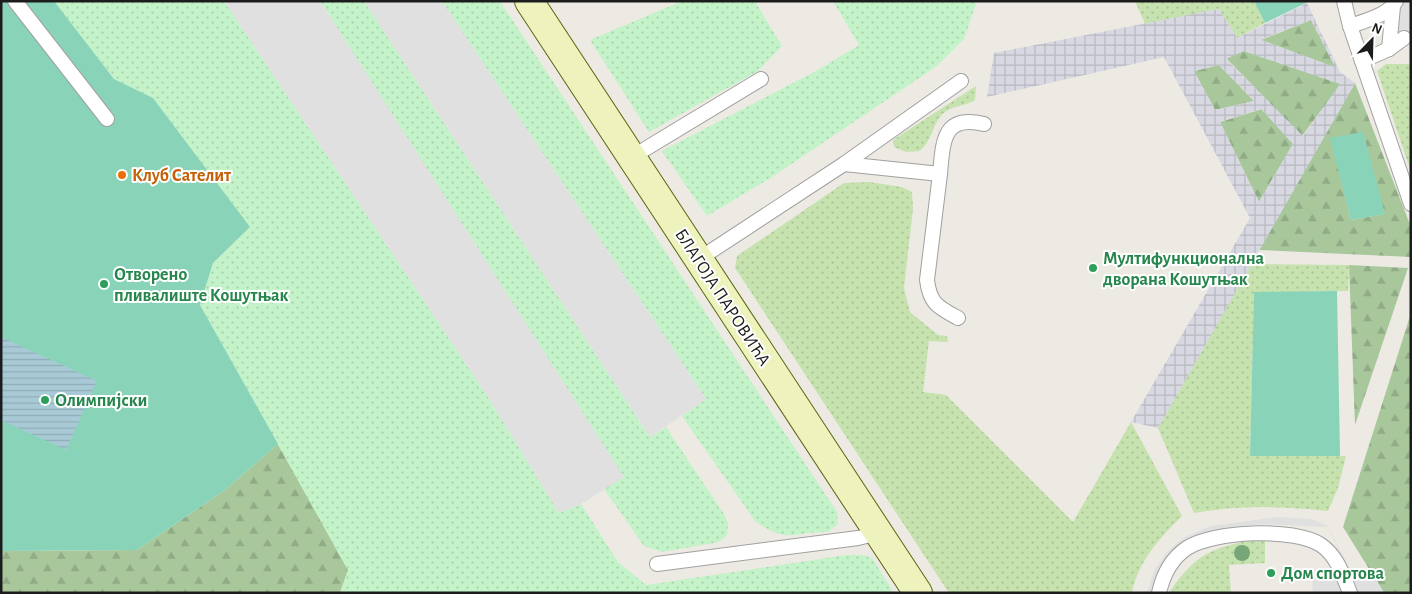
<svg xmlns="http://www.w3.org/2000/svg" width="1412" height="594" viewBox="0 0 1412 594" font-family="'Alegreya Sans',sans-serif">
  <style>
    .grass { fill: url(#grass-dots) }
    .forest { fill: url(#forest-firs); fill-rule: evenodd }
    .park { fill: url(#park-dots) }
    .pitch { fill: #89d4b9 }
    .parking { fill: #e0e0e0 }
    .plaza { fill: url(#plaza-grid); fill-rule: evenodd }
    .water { fill: url(#water-rules) }
    .lines { fill: none; stroke-linecap: round; stroke-linejoin: round }
    .service-casing { stroke: #a0a0a0; stroke-width: 16 }
    .secondary-casing { stroke: #5b6710; stroke-width: 30 }
    .service { stroke: #fff; stroke-width: 14 }
    .secondary { stroke: #eef2bc; stroke-width: 28 }
    .tree { fill: #77a678 }
    .food-dot { fill: #e8710a; stroke: #fff; stroke-width: 2 }
    .leisure-dot { fill: #2e9e5b; stroke: #fff; stroke-width: 2 }
    .labels { text-anchor: middle; stroke-width: 4; stroke-linejoin: round; paint-order: stroke }
    .food-label { font-size: 18px; font-weight: bold; fill: #c56008; stroke: #fff; text-anchor: start }
    .leisure-label { font-size: 18px; font-weight: bold; fill: #27864d; stroke: #fff; text-anchor: start }
    .street-label { font-size: 18px; fill: #1c1c1c; stroke: #fff }
  </style>
  <defs>
    <pattern id="grass-dots" width="8" height="8" patternUnits="userSpaceOnUse" patternTransform="scale(1.25)"><rect width="8" height="8" fill="#c6e2ae"/><path d="M2 2h.1M6 6h.1" fill="none" stroke="#aac195" stroke-width="1.8" stroke-linecap="round"/></pattern>
    <pattern id="forest-firs" width="22" height="20" patternUnits="userSpaceOnUse" patternTransform="scale(1.25)"><rect width="22" height="20" fill="#a8c89c"/><path d="M5 1l3.5 6h-7zM16 11l3.5 6h-7z" fill="#90ab86"/></pattern>
    <pattern id="park-dots" width="8" height="8" patternUnits="userSpaceOnUse" patternTransform="scale(1.25)"><rect width="8" height="8" fill="#c4f3c9"/><path d="M2 2h.1M6 6h.1" fill="none" stroke="#a8d0ac" stroke-width="1.8" stroke-linecap="round"/></pattern>
    <pattern id="plaza-grid" width="8" height="8" patternUnits="userSpaceOnUse" patternTransform="scale(1.25)"><rect width="8" height="8" fill="#d8d8e2"/><path d="M0 4h8M4 0v8" fill="none" stroke="#b9b9c1"/></pattern>
    <pattern id="water-rules" width="6" height="5" patternUnits="userSpaceOnUse" patternTransform="scale(1.25)"><rect width="6" height="5" fill="#a8cad6"/><path d="M0 2.5h6" fill="none" stroke="#90adb7"/></pattern>
  </defs>
  <rect width="100%" height="100%" fill="#edeae3"/>
  <g class="grass">
    <polygon points="1135,1 1254,1 1265,23 1237,38 1219,9 1145,24"/>
    <polygon points="1386,64 1411,64 1411,172 1377,71"/>
    <path d="M976,86L975,100C964,107 949,105 940,117C932,128 931,141 920,151L906,152L894,147L893,140Z"/>
    <path d="M869,182L902,187L912,192L913,208L904,288L910,312L938,335L947,336L948,342L929,341L923,392L946,395L1073,522L1131,422L1182,516C1160,538 1138,561 1132,593H949L735,268L737,256L844,183Z"/>
    <path d="M1251,264L1349,265L1348,291L1254,293L1250,455L1346,456L1338,488L1328,511C1283,506 1240,505 1194,513L1158,428Z"/>
    <path d="M1265,538V563L1229,565L1231,593H1169C1197,550 1218,546 1265,538Z"/>
  </g>
  <g class="forest">
    <polygon points="1311,20 1336,68 1261,40"/>
    <polygon points="1244,51 1341,84 1302,136 1226,58"/>
    <polygon points="1219,65 1254,101 1215,110 1194,71"/>
    <path d="M1355,83L1411,227V257L1259,250ZM1331,138L1384,214L1351,220Z"/>
    <polygon points="1262,109 1293,144 1259,202 1220,122"/>
    <polygon points="1349,265 1408,268 1355,425"/>
    <polygon points="1411,313 1411,593 1384,593 1343,527"/>
    <polygon points="278,444 348,570 340,593 1,593 1,551 137,550 225,490"/>
  </g>
  <g class="park">
    <polygon points="54,1 224,1 486,394 559,513 581,504 618,562 646,585 847,555 863,555 872,558 894,593 340,593 348,570 200,305 213,263 250,227 153,98 114,79"/>
    <polygon points="320,1 364,1 650,437 666,427 724,514 728,523 727,535 719,542 663,552 644,546 604,489 623,477"/>
    <path d="M442,1H500L837,512L838,524L828,532C793,531 788,545 755,521L682,416L706,399Z"/>
    <polygon points="682,1 757,1 756,3 782,46 758,71 649,132 590,40"/>
    <polygon points="833,1 977,1 964,39 937,66 772,177 707,216 662,151 818,70 859,45"/>
  </g>
  <g class="pitch">
    <polygon points="1,1 54,1 114,79 153,98 250,227 213,263 200,305 278,444 225,490 137,550 1,551"/>
    <polygon points="1254,1 1310,1 1265,23"/>
    <polygon points="1363,132 1385,214 1351,220 1330,138"/>
    <polygon points="1337,291 1340,456 1250,456 1254,292"/>
  </g>
  <g class="parking">
    <polygon points="224,1 320,1 624,477 581,504 559,513 486,394"/>
    <polygon points="364,1 442,1 706,399 650,437"/>
    <polygon points="1411,1 1411,41 1398,41 1400,2"/>
    <polygon points="1277,517 1312,519 1328,526 1351,572 1370,569 1384,593 1313,593 1312,579 1350,573 1328,527 1260,524 1218,531 1198,537 1152,593 1147,593 1154,571 1166,553 1183,538 1210,526"/>
  </g>
  <path class="plaza" d="M1307,3L1340,72L1355,83L1158,428L1131,422L1250,218L1164,57L987,97L994,53L1219,9L1237,38ZM1311,20L1335,67L1261,40L1262,39ZM1244,51L1340,84L1303,136L1226,59ZM1219,65L1254,101L1215,110L1194,71ZM1261,109L1293,144L1259,202L1220,122Z"/>
  <polygon class="water" points="1,337 97,381 66,450 1,420"/>
  <g class="lines">
    <g class="service-casing">
      <g id="service">
        <polyline points="15,1 107,119"/>
        <polyline points="1344,1 1350,26 1411,204"/>
        <path d="M1350,26C1364,21 1389,15 1396,1"/>
        <polyline points="1389,49 1393,6"/>
        <polyline points="1362,61 1389,49 1404,38"/>
        <polyline points="632,157 761,79"/>
        <path d="M844,164L940,174C943,141 943,114 984,124"/>
        <path d="M940,174L927,280C930,304 938,307 958,318"/>
        <polyline points="699,259 844,164 961,81"/>
        <polyline points="657,564 858,538 879,533"/>
        <path d="M1159,593C1163,575 1172,558 1187,548C1213,531 1294,527 1321,545C1337,556 1343,575 1350,593"/>
      </g>
    </g>
    <g class="secondary-casing">
      <polyline id="secondary" points="529,1 918,593"/>
    </g>
    <use href="#service" class="service"/>
    <use href="#secondary" class="secondary"/>
  </g>
  <circle class="tree" cx="1242" cy="553" r="8"/>
  <circle class="food-dot" cx="122" cy="175" r="5"/>
  <g class="leisure-dot">
    <circle cx="1093" cy="268" r="5"/>
    <circle cx="104" cy="284" r="5"/>
    <circle cx="45" cy="400" r="5"/>
    <circle cx="1271" cy="573" r="5"/>
  </g>
  <g class="labels">
    <g class="food-label">
      <text x="132" y="181">Клуб Сателит</text>
    </g>
    <g class="leisure-label">
      <text x="1103" y="264">Мултифункционална<tspan x="1103" dy="21">дворана Кошутњак</tspan></text>
      <text x="114" y="280">Отворено<tspan x="114" dy="21">пливалиште Кошутњак</tspan></text>
      <text x="55" y="406">Олимпијски</text>
      <text x="1281" y="579">Дом спортова</text>
    </g>
    <g class="street-label">
      <text transform="translate(723 297) rotate(57)" y="6">БЛАГОЈА ПАРОВИЋА</text>
    </g>
  </g>
  <rect width="1412" height="594" fill="none" stroke="#1c1c1c" stroke-width="5"/>
  <g transform="translate(1372 40) rotate(23)" stroke="#ffffff" stroke-width="4" paint-order="stroke">
  <path d="M0-4L9 19L0 12L-9 19Z" fill="#1c1c1c"/>
  <text y="-8" font-size="14" font-weight="bold" text-anchor="middle" fill="#1c1c1c">N</text>
  </g>
</svg>
